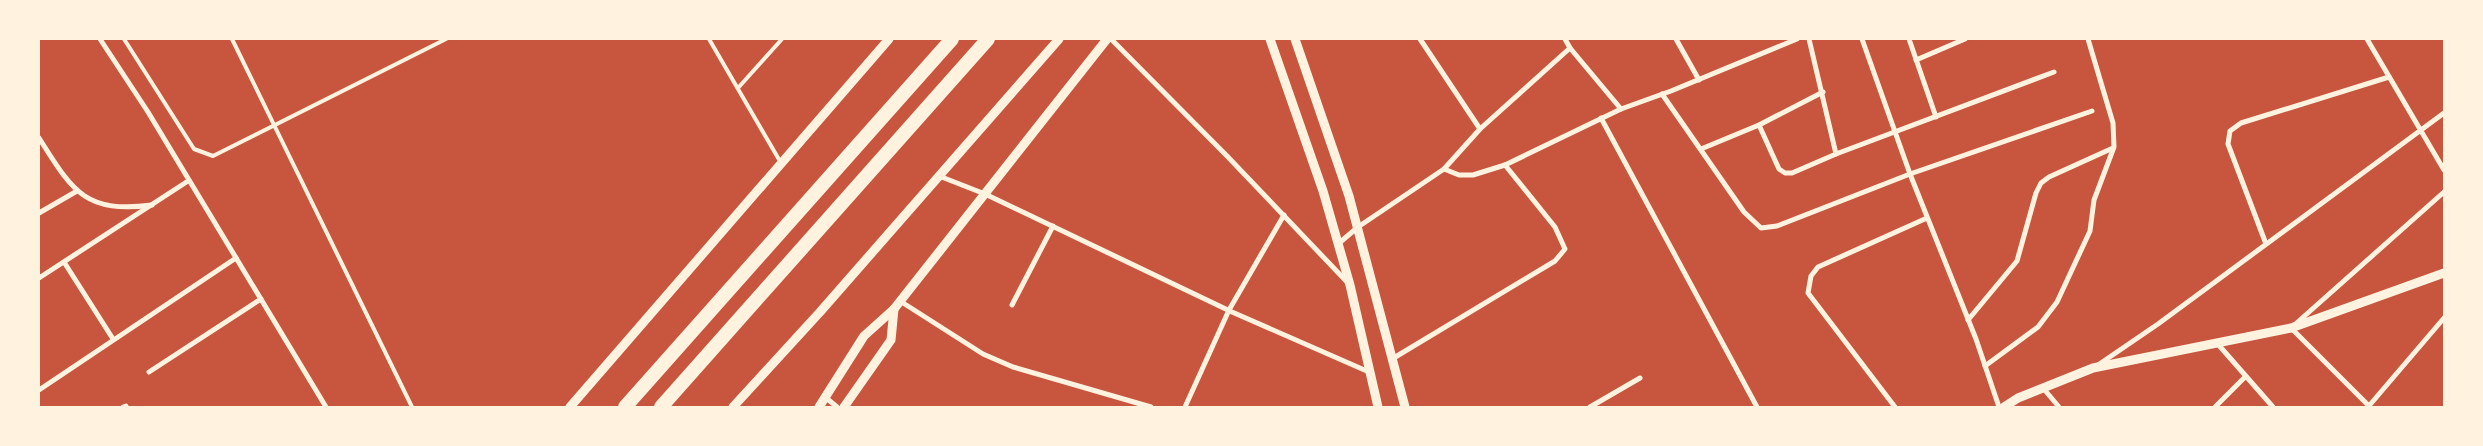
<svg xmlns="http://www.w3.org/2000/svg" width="2483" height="446" viewBox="0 0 2483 446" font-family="Figtree,sans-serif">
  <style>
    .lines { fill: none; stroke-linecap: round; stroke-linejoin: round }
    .service { stroke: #fff3e0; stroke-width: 4 }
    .minor { stroke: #fff3e0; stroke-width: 5 }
    .tertiary { stroke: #fff3e0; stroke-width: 9 }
    .trunk { stroke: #fff3e0; stroke-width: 14 }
  </style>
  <rect width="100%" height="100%" fill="#c8553d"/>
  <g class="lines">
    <g class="service">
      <polyline points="124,39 194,149 213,156 446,39"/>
      <polyline points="232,39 412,407"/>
      <polyline points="709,39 781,163"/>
      <polyline points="738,88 782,39"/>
    </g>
    <g class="minor">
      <polyline points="100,39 148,112 326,407"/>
      <polyline points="1111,39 1227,156 1348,283"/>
      <polyline points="1420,39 1480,129"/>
      <polyline points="1565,39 1570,48 1621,109"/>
      <polyline points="1676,39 1699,80"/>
      <polyline points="1809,39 1836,154"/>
      <polyline points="1862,39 1910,174 1976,339 1999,407"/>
      <polyline points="1909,39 1936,117"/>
      <polyline points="2367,39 2444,170"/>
      <polyline points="1916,60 1965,39"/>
      <polyline points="1662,94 1744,212 1761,228 1777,226 1910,174 2092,111"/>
      <polyline points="1601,118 1757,407"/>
      <polyline points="1759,125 1779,169 1785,173 1792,173 1836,154 2054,72"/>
      <path d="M39,138C72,190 84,214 152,205"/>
      <polyline points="1701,149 1759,125 1823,92"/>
      <polyline points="1444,169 1459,175 1473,175 1505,165 1621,109 1671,91 1797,39"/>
      <polyline points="939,176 985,194 1232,312 1369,372"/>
      <polyline points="39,213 77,191"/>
      <polyline points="1338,244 1358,227 1444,169 1480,129 1570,48"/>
      <polyline points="2266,244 2228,144 2230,131 2241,123 2389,77"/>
      <polyline points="64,262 113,339"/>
      <polyline points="39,278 188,181"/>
      <polyline points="900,301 983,354 1013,367 1151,407"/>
      <polyline points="1012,305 1053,226"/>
      <polyline points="1968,320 2017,261 2036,193 2041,183 2049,177 2113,148"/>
      <polyline points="2216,342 2273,407"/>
      <polyline points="1392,359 1555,261 1565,249 1555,227 1505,165"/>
      <polyline points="2098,365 2158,324 2444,113"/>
      <polyline points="1985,366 2038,327 2057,302 2090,231 2094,200 2114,147 2113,123 2088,39"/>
      <polyline points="149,372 261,299"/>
      <polyline points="2043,388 2059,407"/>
      <polyline points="39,390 236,258"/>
      <polyline points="825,397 837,407"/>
      <polyline points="123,407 126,406"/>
      <polyline points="1185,407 1229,310 1284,215"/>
      <polyline points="1590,407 1640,378"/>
      <polyline points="1895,407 1808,293 1811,276 1818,267 1927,218"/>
      <polyline points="2215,407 2245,377"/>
      <polyline points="2368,407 2444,318"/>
      <polyline points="2370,407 2291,328 2444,192"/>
    </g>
    <g class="tertiary">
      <polyline points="1270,39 1323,191 1350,285 1378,407"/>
      <polyline points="1295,39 1349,196 1405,407"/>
      <polyline points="570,407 889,39"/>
      <polyline points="733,407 820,312 1059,39"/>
      <polyline points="819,407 864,336 894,309 1107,39"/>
      <polyline points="844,407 891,340 894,309"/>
      <polyline points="2004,407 2018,398 2093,368 2291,328 2444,273"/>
    </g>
    <g class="trunk">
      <polyline points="625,407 952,39"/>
      <polyline points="661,407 988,39"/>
    </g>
  </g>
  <rect width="2483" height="446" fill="none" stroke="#fff3e0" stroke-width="80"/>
</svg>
